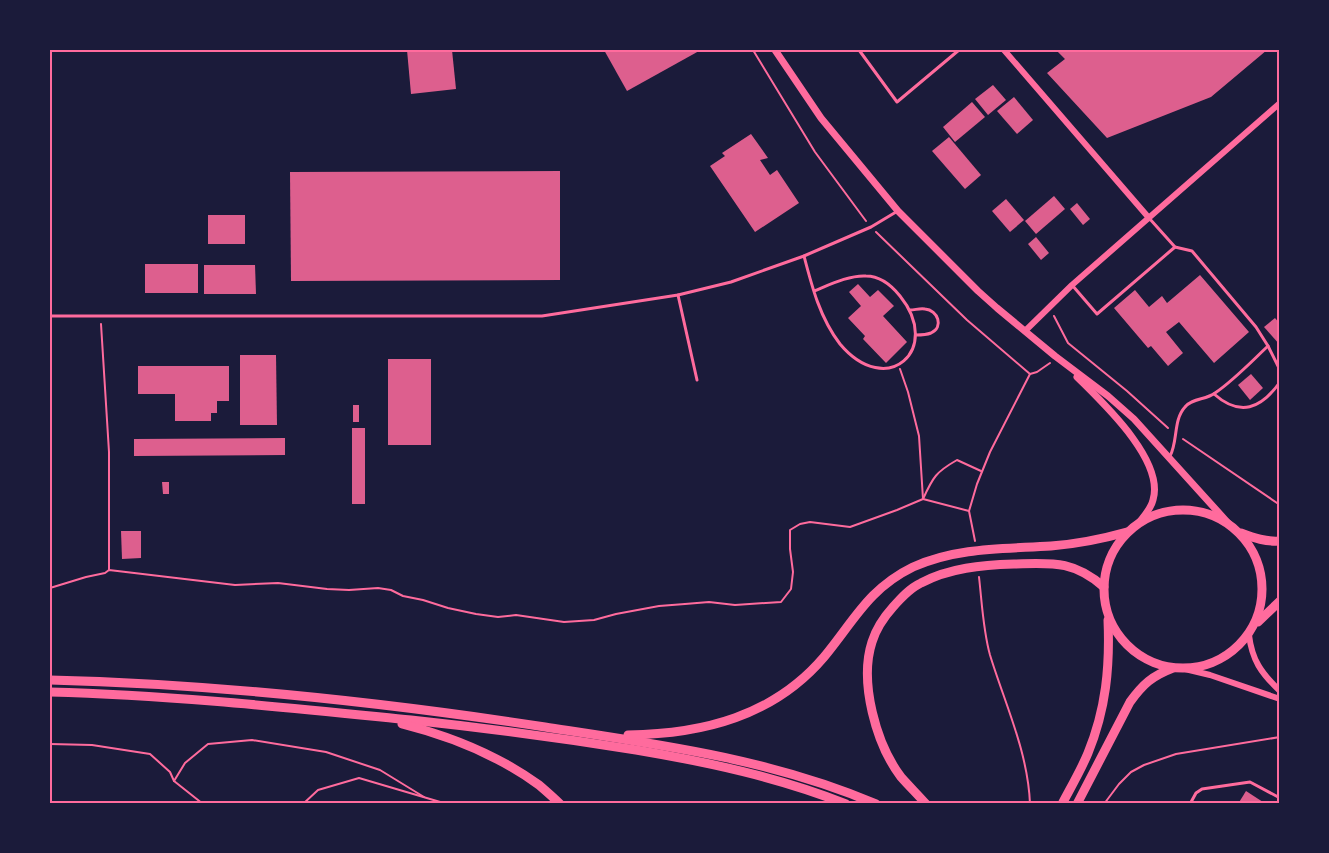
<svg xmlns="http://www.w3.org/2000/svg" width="1329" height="853" viewBox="0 0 1329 853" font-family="'Archivo Narrow',sans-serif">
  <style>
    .building { fill: #dd5f8e }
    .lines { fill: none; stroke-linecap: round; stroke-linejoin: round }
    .path { stroke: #ff6b9d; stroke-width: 2 }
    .service { stroke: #ff6b9d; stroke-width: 3 }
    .minor { stroke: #ff6b9d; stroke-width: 6 }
    .tertiary { stroke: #ff6b9d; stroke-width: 7 }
    .primary { stroke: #ff6b9d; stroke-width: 9 }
    .trunk { stroke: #ff6b9d; stroke-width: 9 }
    .neatline { fill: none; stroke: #ff6b9d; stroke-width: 2 }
  </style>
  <rect width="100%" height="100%" fill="#1b1b3a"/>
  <g class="building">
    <polygon points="407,50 452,50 456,89 411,94"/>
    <polygon points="604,50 698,50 699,51 627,91"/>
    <polygon points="1056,50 1267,50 1211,97 1107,138 1047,73 1065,59"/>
    <polygon points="993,85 1006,100 988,115 975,99"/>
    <polygon points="1014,97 1033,120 1017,134 997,111"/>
    <polygon points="972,102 985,117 955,142 943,127"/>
    <polygon points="751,134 768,158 760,160 770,175 777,170 799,203 755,232 710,166 725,156 722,153"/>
    <polygon points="949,137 981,175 965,189 932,151"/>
    <polygon points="560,171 560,280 291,281 290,172"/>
    <polygon points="1054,196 1065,209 1036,234 1025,221"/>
    <polygon points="1006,199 1024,220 1010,232 992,211"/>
    <polygon points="1077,203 1090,219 1083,225 1070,209"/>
    <rect x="208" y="215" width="37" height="29"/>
    <polygon points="1036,237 1049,253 1041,260 1028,244"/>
    <rect x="145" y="264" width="53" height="29"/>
    <polygon points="204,265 255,265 256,294 204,294"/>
    <polygon points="1200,275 1249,332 1214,363 1179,322 1166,332 1183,353 1168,366 1151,346 1148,348 1114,308 1135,290 1149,307 1162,296 1167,303"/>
    <polygon points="858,284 870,297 878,290 894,306 883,316 907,342 886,363 863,339 865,336 848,318 861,306 849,292"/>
    <polygon points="1275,318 1280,324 1280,345 1264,327"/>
    <polygon points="240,355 276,355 277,425 240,425"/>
    <rect x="388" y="359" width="43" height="86"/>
    <polygon points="138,366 229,366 229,401 217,401 217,413 211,413 211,421 175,421 175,394 138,394"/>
    <polygon points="1251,374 1263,388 1250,400 1238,385"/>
    <rect x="353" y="405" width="6" height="17"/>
    <rect x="352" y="428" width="13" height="76"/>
    <polygon points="285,438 285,455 134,456 134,439"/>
    <polygon points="162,482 169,482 169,494 163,494"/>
    <polygon points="121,531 141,531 141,558 122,559"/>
    <polygon points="1246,791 1266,804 1238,804"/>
  </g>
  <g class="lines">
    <g class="path">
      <polyline points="753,50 815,152 866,221"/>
      <polyline points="876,232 967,320 1030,374"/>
      <polyline points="1054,316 1068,343 1127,391 1168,428"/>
      <polyline points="101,324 109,452 109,570"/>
      <polyline points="900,369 908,392 919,436 923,499 969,511"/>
      <polyline points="1183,439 1280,505"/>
      <polyline points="975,541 969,511 977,484 990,452 1030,374 1037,372 1050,363"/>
      <path d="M979,577C982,603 983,630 990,655C1005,704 1028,752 1030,804"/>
      <path d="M50,588L86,577L105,573L109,570L235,585L278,583L327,589L349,590L378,588L391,590L403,596L423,600L448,608L476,614L498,617L516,615L564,622L594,620L616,614L659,606L685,604L709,602L735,605L781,602L791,589L793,572L790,549V530L800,524L810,522L850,527L897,510L923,499C933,477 936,472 957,460L981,471"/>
      <polyline points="50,744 92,745 150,754 170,772 174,781 203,804"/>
      <polyline points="174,781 185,763 208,744 252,740 326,752 380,770 424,797"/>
      <polyline points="303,804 318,790 359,778 447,804"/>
      <polyline points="1104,804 1119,784 1131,772 1144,765 1176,754 1280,737"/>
    </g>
    <g class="service">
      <polyline points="859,50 897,102 959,50"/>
      <path d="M1149,218L1175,247L1192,251L1256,327L1268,346C1252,361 1233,381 1215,393C1206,400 1192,398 1185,407C1173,420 1178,442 1170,456"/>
      <path d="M804,256C812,287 820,318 840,344C887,400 943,349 900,296C892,286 880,276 866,276C849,275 829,285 814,291"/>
      <polyline points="1072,285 1097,314 1175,247"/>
      <polyline points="678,295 697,380"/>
      <path d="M910,310C915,310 920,308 925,309C938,310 944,327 931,333C926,335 921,335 916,335"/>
      <polyline points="50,316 542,316 678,295 731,282 804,256 871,227 896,212"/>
      <polyline points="1268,346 1280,370"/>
      <path d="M1214,394C1240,417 1261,409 1280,382"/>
      <polyline points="1190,804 1196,793 1202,789 1250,782 1280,798"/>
    </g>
    <g class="minor">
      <polyline points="1004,50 1149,218"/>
      <polyline points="1025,331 1072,285 1280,103"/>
      <path d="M1249,635C1252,660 1261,673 1280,691"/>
      <polyline points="1185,669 1210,675 1280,699"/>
    </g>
    <g class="tertiary">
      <polyline points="775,50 821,118 898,211 978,291 997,308 1055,356 1108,396 1134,419 1229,524"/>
      <path d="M1077,377C1102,402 1165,460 1153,500C1151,509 1144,516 1138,524"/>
    </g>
    <g class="primary">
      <circle cx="1183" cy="589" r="79"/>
      <path d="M1241,533C1254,538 1266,542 1280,541"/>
      <polyline points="1258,622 1280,601"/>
      <path d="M1062,804C1071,787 1081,770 1088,753C1106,709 1110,667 1108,620"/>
      <path d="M1077,804L1130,702C1143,684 1152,676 1173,668"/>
    </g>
    <g class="trunk">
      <path d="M50,680C216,684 381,702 545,727C657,744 771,759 876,804"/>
      <path d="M50,692C171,695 291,708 411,720C486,728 561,738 636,750C707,762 778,777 846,804"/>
      <path d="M402,724C450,736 499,756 539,785C546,791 553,797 560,804"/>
      <path d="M628,735C703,734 774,716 824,657C854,621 868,589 913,567C957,547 1005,549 1051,546C1077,544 1102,539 1127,532"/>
      <path d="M926,804C918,795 909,786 901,777C876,744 859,682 872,642C876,629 884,617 893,607C901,598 910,588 921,583C949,568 982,565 1014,564C1052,563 1073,560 1104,587"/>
    </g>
  </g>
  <rect width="1329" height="853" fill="none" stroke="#1b1b3a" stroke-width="102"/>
  <rect x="51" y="51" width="1227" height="751" class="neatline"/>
</svg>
